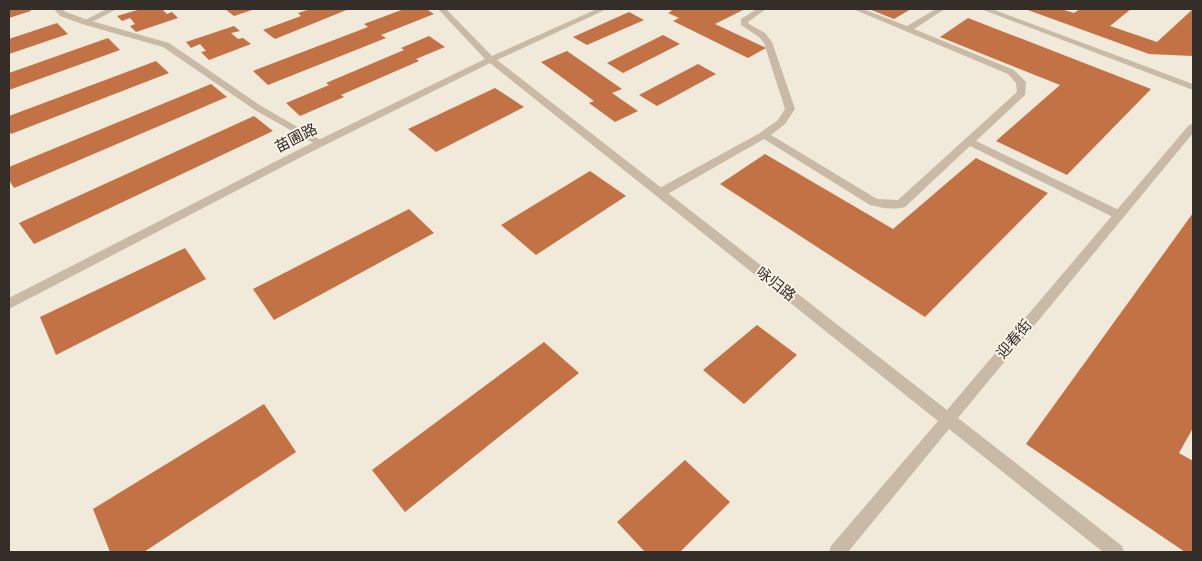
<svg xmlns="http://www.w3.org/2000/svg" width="1202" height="561" viewBox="0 0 1202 561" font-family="'Varela Round','Noto Sans SC',sans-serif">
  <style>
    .building { fill: #c37245 }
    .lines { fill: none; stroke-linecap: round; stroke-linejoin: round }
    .service { fill: #c8baa6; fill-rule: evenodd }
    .minor { fill: #c8baa6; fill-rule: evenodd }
    .labels { text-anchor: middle; stroke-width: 4; stroke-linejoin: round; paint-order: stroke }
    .street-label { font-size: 15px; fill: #352d27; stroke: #f9f2e6 }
  </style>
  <rect width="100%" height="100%" fill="#f1e9da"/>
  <g class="building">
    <polygon points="9,9 29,9 31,11 9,18"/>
    <polygon points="141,9 162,9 167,14 172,12 178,18 136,32 130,26 135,24 130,18 122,21 117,16"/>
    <polygon points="225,9 255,9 234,16"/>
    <polygon points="311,9 349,9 275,39 263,30 301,16 298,13"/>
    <polygon points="404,9 426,9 434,14 381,35 386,38 268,85 253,71 368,27 364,24"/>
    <polygon points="668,9 745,9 715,24 766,48 748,58 673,21 679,18 668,13 672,11"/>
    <polygon points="869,9 911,9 894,19"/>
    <polygon points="1025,9 1061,9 1074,13 1080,9 1131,9 1110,26 1157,42 1193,9 1193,56 1149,54"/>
    <polygon points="629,12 644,20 587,45 573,37"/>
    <polygon points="968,18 1151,89 1067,175 996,141 1060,85 940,37"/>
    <polygon points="57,23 68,34 9,54 9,39"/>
    <polygon points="234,26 240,31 231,33 238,39 243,38 251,44 209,60 201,52 206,51 200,44 191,48 186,42"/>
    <polygon points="663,35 680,44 623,73 607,63"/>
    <polygon points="429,36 445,47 416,59 419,61 341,95 344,97 300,116 286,103 329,85 326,83 404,50 401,48"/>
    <polygon points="108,38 120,50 9,90 9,73"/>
    <polygon points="567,51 622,89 612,93 638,111 615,122 589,103 594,101 541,62"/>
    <polygon points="156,61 169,73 11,134 9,131 9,116"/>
    <polygon points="698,64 716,74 657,106 639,95"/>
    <polygon points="211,84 227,97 14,188 9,180 9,167"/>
    <polygon points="495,88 524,107 436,152 408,129"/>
    <polygon points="254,116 273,131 34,244 19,223"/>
    <polygon points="765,154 893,229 976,158 1048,193 925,317 720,184"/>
    <polygon points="590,171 626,196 536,255 501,225"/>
    <polygon points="409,209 434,233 274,320 253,289"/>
    <polygon points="1193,213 1193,428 1179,453 1193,461 1193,552 1185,552 1026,444"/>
    <polygon points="185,248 206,279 56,355 40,317"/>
    <polygon points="757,325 797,355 744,404 703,370"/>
    <polygon points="544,342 579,373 405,512 372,470"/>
    <polygon points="264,404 296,452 144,552 110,552 93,509"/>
    <polygon points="685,460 730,502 680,552 645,552 617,522"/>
  </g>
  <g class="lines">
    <g class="service">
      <polygon points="54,9 62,9 66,12 88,20 169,43 261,106 324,142 319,145 315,144 255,110 163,47 82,24 60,16"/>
      <path d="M757,9H766L748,22L749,24L765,33L772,42L795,109L785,124L771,135L877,199L898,200L1017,92L1016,83L1008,74L853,9H863L907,26L936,9H945L914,29L1014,70L1026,82L1025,95L976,141L1123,212L1125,215L1119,219L1115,218L970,146L905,207C893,210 882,208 870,205L764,139L664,196H656L654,193L656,190L760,133L778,120L785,109L764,43L759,37L741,25V19Z"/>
    </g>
    <g class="minor">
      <polygon points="107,9 117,9 88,24 81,22"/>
      <polygon points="438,9 446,9 492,56 597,9 607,9 497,60 947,410 1189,125 1193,124 1193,133 958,418 1122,546 1124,552 1103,552 949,429 848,552 829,552 831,546 938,421 490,63 307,154 9,309 9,298 300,149 485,59"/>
      <polygon points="981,9 992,9 1193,84 1193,90"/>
    </g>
  </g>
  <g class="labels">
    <g class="street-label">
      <text transform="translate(296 138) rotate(-27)" y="5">苗圃路</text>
      <text transform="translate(776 284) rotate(38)" y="5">咏归路</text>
      <text transform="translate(1014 339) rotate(-50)" y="5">迎春街</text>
    </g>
  </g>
  <rect width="1202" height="561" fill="none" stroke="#352d27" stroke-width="20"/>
</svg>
